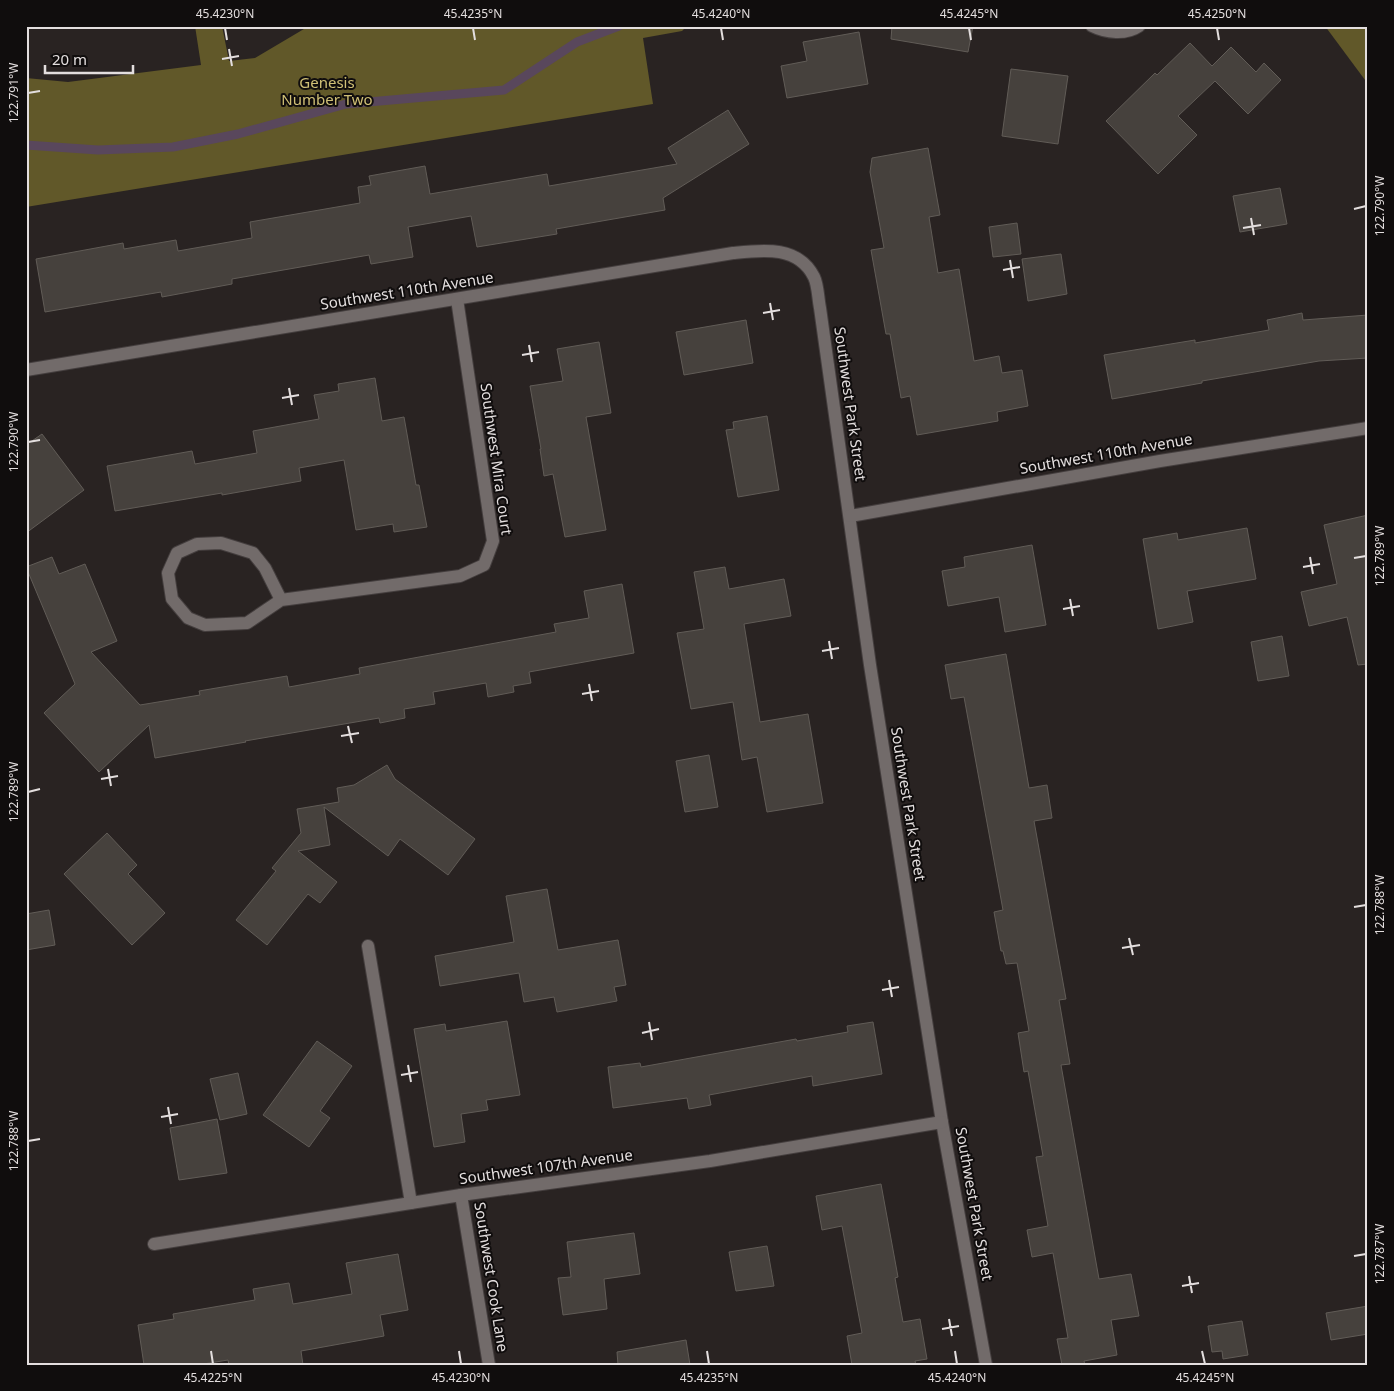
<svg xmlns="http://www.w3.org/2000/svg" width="1394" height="1391" viewBox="0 0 1394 1391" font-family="'Noto Sans',sans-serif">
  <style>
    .forest { fill: #615829 }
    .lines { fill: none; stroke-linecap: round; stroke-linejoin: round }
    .stream { stroke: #59475c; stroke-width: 9 }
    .building { fill: #46413d; stroke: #615c57 }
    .minor-casing { stroke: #443e3e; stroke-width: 14 }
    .minor { stroke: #726b6a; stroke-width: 12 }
    .ticks { fill: none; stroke: #e3dede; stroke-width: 2 }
    .labels { text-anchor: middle; stroke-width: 4; stroke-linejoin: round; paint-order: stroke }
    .park-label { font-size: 15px; fill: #d0c076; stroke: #100d0d }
    .street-label { font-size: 15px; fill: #e3dede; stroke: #100d0d }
    .neatline { fill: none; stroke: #e3dede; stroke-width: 2 }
    .ticks-label { font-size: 12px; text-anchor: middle; fill: #e3dede }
  </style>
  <rect width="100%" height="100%" fill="#292322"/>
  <g class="forest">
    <polygon points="195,26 222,26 229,61 255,58 309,26 687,26 682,31 643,38 653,104 26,207 26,78 68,82 201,65"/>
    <polygon points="1325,26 1368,26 1368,84"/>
  </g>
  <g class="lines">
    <polyline class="stream" points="26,145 98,150 173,147 238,134 346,104 504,90 577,42 619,26"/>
  </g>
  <g class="building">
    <polygon points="892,26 973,26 968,52 891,39"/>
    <polygon points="859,32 868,84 787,98 781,66 807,61 803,42"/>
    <polygon points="1190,43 1212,66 1231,47 1256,72 1264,63 1281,80 1248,114 1215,81 1178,116 1197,135 1158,174 1106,121 1155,73 1157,75"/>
    <polygon points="1011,69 1068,76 1058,144 1002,136"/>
    <polygon points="728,110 749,144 663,198 665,210 556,229 557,234 477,247 471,216 408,227 413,257 371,264 369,255 232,279 232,284 162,297 161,292 45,312 36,259 123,243 124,249 176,240 178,251 252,238 250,222 360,203 358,187 371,185 369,176 425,166 430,194 547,174 549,186 677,164 668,148"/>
    <polygon points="928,148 940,215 929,217 938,273 959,269 974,361 999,356 1002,373 1022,370 1028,406 997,412 998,421 917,435 910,396 901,398 890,334 886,334 871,250 884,248 870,172 872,158"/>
    <polygon points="1280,188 1287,224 1240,232 1233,196"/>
    <polygon points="1017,223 1021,254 993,257 989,227"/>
    <polygon points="1061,254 1067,294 1028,301 1022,259"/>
    <polygon points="1302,313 1303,320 1368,315 1368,358 1319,361 1202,381 1202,383 1112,399 1104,355 1195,340 1195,343 1269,330 1267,320"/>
    <polygon points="746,320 753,363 684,375 676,332"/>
    <polygon points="599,342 611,413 586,417 606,530 565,537 553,474 544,476 540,449 541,449 530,386 563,381 557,349"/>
    <polygon points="375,378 382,421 404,417 416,485 419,485 427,527 394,532 393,524 356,530 344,460 299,468 301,481 222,495 222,493 115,511 107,466 192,451 195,464 257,453 253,431 319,419 314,395 339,391 338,384"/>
    <polygon points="767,416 779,490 738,497 726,430 734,429 733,422"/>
    <polygon points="42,434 84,490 26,533 26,445"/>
    <polygon points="1368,515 1368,664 1358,665 1347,617 1309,626 1301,592 1337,584 1324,525"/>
    <polygon points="1247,528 1256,579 1187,591 1193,622 1158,629 1143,539 1177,533 1178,540"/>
    <polygon points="1032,545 1046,625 1005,632 999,597 948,606 942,571 965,567 964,557"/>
    <polygon points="52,557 59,574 85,564 117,641 91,652 140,705 200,695 199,691 287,676 289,687 360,674 359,668 556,632 554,624 589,618 584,591 622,584 634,653 529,672 531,683 513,686 514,692 488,697 486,683 433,692 435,704 404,709 405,718 380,723 379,718 245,741 246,742 155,758 149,725 99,772 44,713 75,684 26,567"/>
    <polygon points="725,567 729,589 784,579 791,616 744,624 760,722 808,714 823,803 767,812 757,757 742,760 733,702 691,709 677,633 704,629 694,572"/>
    <polygon points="1282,636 1289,676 1258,681 1251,642"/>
    <polygon points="1006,654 1029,788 1047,785 1052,818 1034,821 1066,999 1059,1000 1070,1064 1061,1065 1099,1279 1131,1274 1139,1316 1111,1320 1117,1355 1084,1361 1085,1365 1062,1365 1057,1339 1068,1338 1053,1253 1032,1257 1027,1230 1048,1226 1036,1157 1043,1156 1028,1071 1024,1072 1018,1033 1029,1031 1017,963 1006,964 1003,951 1001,951 994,912 1003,910 964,697 951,699 945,665"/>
    <polygon points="709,755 718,807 685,812 676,761"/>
    <polygon points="387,765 395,779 475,839 448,875 400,839 388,856 324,807 330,845 298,851 337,882 320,903 308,894 267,945 236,920 276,871 272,868 301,833 297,809 339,802 337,788 354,785"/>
    <polygon points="107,833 137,865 128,874 165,913 132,945 64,874"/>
    <polygon points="547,889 558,950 618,940 626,985 614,987 617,1001 557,1012 554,997 524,1002 519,973 440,986 435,956 514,942 506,896"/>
    <polygon points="49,910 55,945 26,950 26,914"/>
    <polygon points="507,1021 520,1095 486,1100 488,1110 461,1114 465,1142 434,1147 414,1029 445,1024 446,1031"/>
    <polygon points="873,1022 882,1074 813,1086 812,1076 709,1095 711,1105 689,1109 687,1098 613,1108 608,1067 640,1063 641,1067 796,1039 797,1041 848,1032 847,1026"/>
    <polygon points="317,1041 352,1066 320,1111 330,1118 309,1147 263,1115"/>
    <polygon points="238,1073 247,1114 220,1120 210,1079"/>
    <polygon points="217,1119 227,1173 179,1180 170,1128"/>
    <polygon points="881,1184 898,1277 895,1278 903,1322 920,1319 927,1359 915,1361 916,1365 852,1365 847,1336 862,1333 842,1226 822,1230 816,1196"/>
    <polygon points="634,1233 640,1274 604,1279 607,1309 563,1315 558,1278 571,1277 567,1242"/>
    <polygon points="767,1246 774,1286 736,1291 729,1252"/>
    <polygon points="398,1254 408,1310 380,1315 384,1336 301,1351 303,1365 229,1365 228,1360 197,1365 144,1365 138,1325 174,1319 173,1314 255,1300 253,1289 289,1283 293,1304 352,1294 346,1263"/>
    <polygon points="1368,1306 1368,1334 1331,1340 1326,1313"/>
    <polygon points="1242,1321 1248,1355 1223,1359 1222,1351 1212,1352 1208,1326"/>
    <polygon points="686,1340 690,1365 618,1365 617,1352"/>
  </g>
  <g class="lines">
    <g class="minor-casing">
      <g id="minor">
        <path d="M1092,26C1106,33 1126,35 1139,26"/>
        <path d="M26,370L733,253C762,250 798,245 814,277C818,285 818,298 820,308L870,665L942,1122L986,1365"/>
        <polyline points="850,516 1160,461 1368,428"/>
        <polyline points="281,600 247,623 205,625 188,618 172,599 168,573 177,553 197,544 221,543 253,553 265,568 281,600 460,576 484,565 493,541 457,299"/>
        <polyline points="368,946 411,1203"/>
        <polyline points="461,1195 489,1365"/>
        <polyline points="154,1244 461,1195 710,1161 942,1122"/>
      </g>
    </g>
    <use href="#minor" class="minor"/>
  </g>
  <path class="ticks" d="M225,28L227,40M473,28L475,40M721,28L723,40M969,28L971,40M1217,28L1219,40M229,49L232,66M222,59L239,56M28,93L40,91M1354,209L1366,206M1251,218L1254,235M1243,228L1261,225M1010,260L1013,278M1003,270L1020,267M770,303L773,320M763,313L780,310M529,345L532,362M522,355L539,352M289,388L292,405M282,398L299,395M28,442L40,440M1310,557L1313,574M1354,558L1366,556M1303,567L1320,564M1070,599L1073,616M1063,609L1080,606M829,641L832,659M822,651L839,648M589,684L592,701M582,694L599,691M348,726L352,743M341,736L359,733M108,769L111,786M101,779L118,776M28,792L40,789M1354,907L1366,905M1129,938L1133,955M1122,948L1140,945M889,980L892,997M882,990L899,987M649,1022L652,1040M642,1033L659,1029M408,1065L411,1082M401,1075L418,1072M168,1107L171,1124M161,1117L178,1114M28,1141L40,1139M1354,1256L1366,1254M1189,1276L1192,1293M1182,1286L1199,1283M949,1319L952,1336M942,1329L959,1326M211,1351L213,1364M459,1351L461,1364M707,1351L709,1364M955,1351L957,1364M1202,1351L1205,1364"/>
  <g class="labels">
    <g class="park-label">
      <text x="327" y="88">Genesis<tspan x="327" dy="17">Number Two</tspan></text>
    </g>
    <g class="street-label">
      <text transform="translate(407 291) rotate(-9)" y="5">Southwest 110th Avenue</text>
      <text transform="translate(850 404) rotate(82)" y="5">Southwest Park Street</text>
      <text transform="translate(1106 454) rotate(-10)" y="5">Southwest 110th Avenue</text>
      <text transform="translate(496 459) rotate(82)" y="5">Southwest Mira Court</text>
      <text transform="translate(908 804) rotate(81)" y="5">Southwest Park Street</text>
      <text transform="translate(546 1167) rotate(-8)" y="5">Southwest 107th Avenue</text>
      <text transform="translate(974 1204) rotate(80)" y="5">Southwest Park Street</text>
      <text transform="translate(491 1277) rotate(81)" y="5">Southwest Cook Lane</text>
    </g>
  </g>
  <rect width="1394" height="1391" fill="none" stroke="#100d0d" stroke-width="55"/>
  <path d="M45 65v8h88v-8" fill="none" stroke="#e3dede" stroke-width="2.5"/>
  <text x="52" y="65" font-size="15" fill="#e3dede" stroke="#100d0d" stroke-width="4" paint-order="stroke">20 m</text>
  <rect x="28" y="28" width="1338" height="1336" class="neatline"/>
  <g class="ticks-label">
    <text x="225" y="18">45.4230°N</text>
    <text x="473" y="18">45.4235°N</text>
    <text x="721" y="18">45.4240°N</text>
    <text x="969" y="18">45.4245°N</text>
    <text x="1217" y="18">45.4250°N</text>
    <text transform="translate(14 93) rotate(-90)" y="4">122.791°W</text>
    <text transform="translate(1380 206) rotate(-90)" y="4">122.790°W</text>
    <text transform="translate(14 442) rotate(-90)" y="4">122.790°W</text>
    <text transform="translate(1380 556) rotate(-90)" y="4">122.789°W</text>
    <text transform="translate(14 792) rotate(-90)" y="4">122.789°W</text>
    <text transform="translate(1380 905) rotate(-90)" y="4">122.788°W</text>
    <text transform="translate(14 1141) rotate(-90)" y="4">122.788°W</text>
    <text transform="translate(1380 1254) rotate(-90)" y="4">122.787°W</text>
    <text x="213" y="1382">45.4225°N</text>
    <text x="461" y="1382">45.4230°N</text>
    <text x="709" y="1382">45.4235°N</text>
    <text x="957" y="1382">45.4240°N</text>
    <text x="1205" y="1382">45.4245°N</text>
  </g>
</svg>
